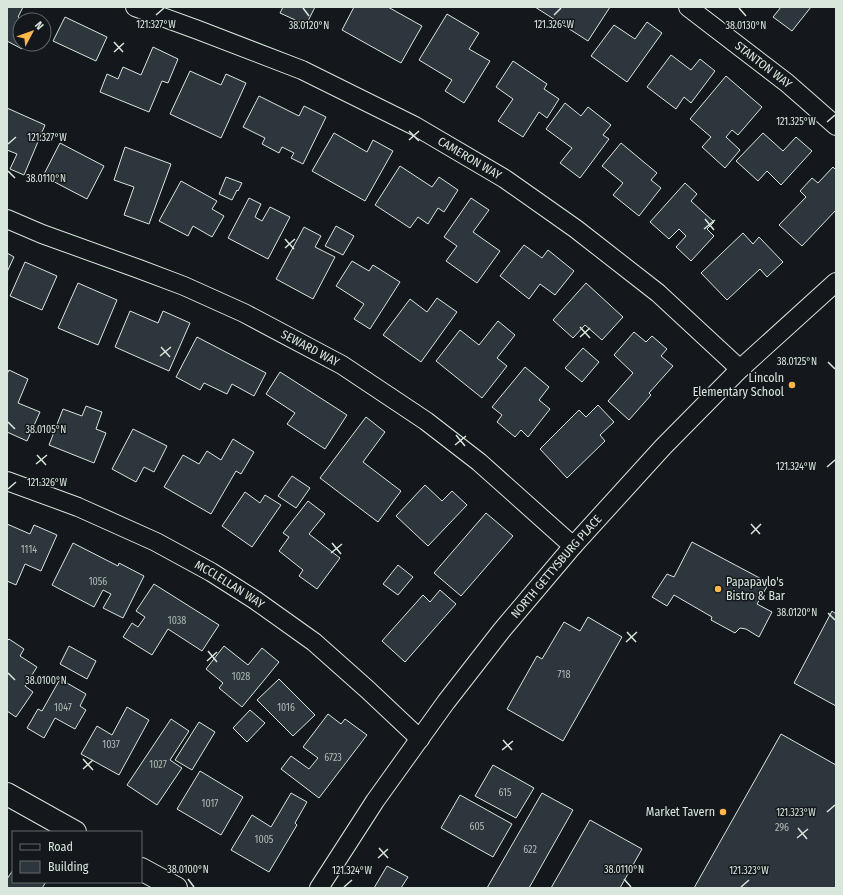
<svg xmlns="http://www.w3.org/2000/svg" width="843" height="895" viewBox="0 0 843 895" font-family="'Fira Sans Condensed',sans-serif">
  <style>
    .building { fill: #2c363c; stroke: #d8e6dc }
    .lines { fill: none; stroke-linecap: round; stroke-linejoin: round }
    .street-casing { stroke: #d8e6dc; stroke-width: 20 }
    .secondary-casing { stroke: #d8e6dc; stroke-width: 24 }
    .street { stroke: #14181c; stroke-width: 18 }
    .secondary { stroke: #14181c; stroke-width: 22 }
    .ticks { fill: none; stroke: #d8e6dc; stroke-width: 1.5 }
    .poi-dot { fill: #ffb74d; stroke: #14181c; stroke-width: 1.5 }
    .labels { text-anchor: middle; stroke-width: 3; stroke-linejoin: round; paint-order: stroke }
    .number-label { font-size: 10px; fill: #adbab4 }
    .street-label { font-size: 12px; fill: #d8e6dc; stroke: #14181c }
    .poi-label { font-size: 12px; fill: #d8e6dc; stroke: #14181c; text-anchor: end }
    .ticks-label { font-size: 10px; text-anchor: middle; fill: #d8e6dc; stroke: #14181c; stroke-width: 3; stroke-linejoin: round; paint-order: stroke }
  </style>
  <rect width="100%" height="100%" fill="#14181c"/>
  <g class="building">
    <polygon points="7,7 23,7 18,17 24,20 20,20 20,44 24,44 22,49 7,41"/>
    <polygon points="283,7 315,7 306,25 280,13"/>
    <polygon points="354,7 388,7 422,26 401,63 342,30"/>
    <polygon points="535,7 610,7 588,41"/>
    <polygon points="781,7 811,7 792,31 773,17"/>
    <polygon points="447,14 479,33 469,49 490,61 464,103 445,91 452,80 419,60"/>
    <polygon points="65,17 107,37 96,61 53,41"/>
    <polygon points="647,22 662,33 627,82 591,56 614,25 635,39"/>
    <polygon points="153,47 178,59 168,83 162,81 149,112 100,92 107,74 118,79 123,67 141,75"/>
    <polygon points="671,55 691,70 700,59 715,71 691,103 684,97 676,109 647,87"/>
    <polygon points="513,61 547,84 544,89 559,99 547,118 539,112 523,137 498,121 513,99 496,87"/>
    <polygon points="190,71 221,85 226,74 246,83 221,138 170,114"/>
    <polygon points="726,76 762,107 738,135 732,130 726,137 740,150 725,168 702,147 711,137 690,119"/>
    <polygon points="259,96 299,116 304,106 326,117 303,164 291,158 294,153 282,147 279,153 262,144 265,138 243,127"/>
    <polygon points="565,103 581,116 588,107 611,125 603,135 609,139 580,178 560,163 572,148 546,129"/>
    <polygon points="7,108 45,125 24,175 10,169 17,154 7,150 7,151"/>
    <polygon points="334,133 367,152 373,140 393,151 365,201 312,171"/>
    <polygon points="763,133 783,151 796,137 812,151 781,185 767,171 758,181 736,161"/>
    <polygon points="60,143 104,166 87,199 43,176"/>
    <polygon points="621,143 657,173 651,180 661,188 639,216 613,195 623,183 602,166"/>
    <polygon points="125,147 171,164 149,224 124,215 134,187 114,180"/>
    <polygon points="400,166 432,187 439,177 458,190 444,212 438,208 428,224 418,217 410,228 375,205"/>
    <polygon points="833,167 836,170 836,210 802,246 779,225 806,197 800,191 812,178 818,183"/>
    <polygon points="226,177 242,183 238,191 237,190 232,200 219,194"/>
    <polygon points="181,181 217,201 212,209 224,216 212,237 193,226 188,236 159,221"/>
    <polygon points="685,183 697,194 691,201 714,222 707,229 714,236 691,261 676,247 686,236 679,229 669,239 650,222"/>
    <polygon points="249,198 261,204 255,217 262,221 270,207 290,217 268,259 228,238"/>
    <polygon points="471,198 489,210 473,232 500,251 477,283 446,261 457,246 444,237"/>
    <polygon points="336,226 354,236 343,255 325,246"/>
    <polygon points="304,227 321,236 315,247 335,257 313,299 276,279"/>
    <polygon points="743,233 753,244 759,237 783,262 767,277 760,269 727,300 701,273"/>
    <polygon points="524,245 542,258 548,250 574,271 555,295 540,284 529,299 500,276"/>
    <polygon points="7,253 14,257 7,272"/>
    <polygon points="352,261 369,271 373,265 400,282 370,329 354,319 364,304 336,286"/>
    <polygon points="25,262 57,276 42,310 10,296"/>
    <polygon points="78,283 117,300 98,345 58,328"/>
    <polygon points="586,283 623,317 602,340 585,325 573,338 553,320"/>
    <polygon points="437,298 457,312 421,362 383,335 410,299 427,312"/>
    <polygon points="130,311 158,323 163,311 190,323 169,371 115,347"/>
    <polygon points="498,321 515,335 497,358 507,366 482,398 436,361 460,330 479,345"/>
    <polygon points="634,332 646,342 652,336 667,349 661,356 673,366 649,393 651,395 629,420 608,401 633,373 614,355"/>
    <polygon points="197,337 266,373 254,396 232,384 227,394 204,383 200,390 176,377"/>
    <polygon points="583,348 599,362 582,382 565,368"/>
    <polygon points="525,367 549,387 539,400 550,409 528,437 521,430 515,437 497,422 502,415 492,407"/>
    <polygon points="9,370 28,379 18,403 40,412 27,441 7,432 7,374"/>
    <polygon points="280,372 347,415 325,449 287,424 295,413 266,394"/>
    <polygon points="598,405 614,422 600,435 605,441 567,478 540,449 579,410 586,417"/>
    <polygon points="86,406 102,412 96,429 106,433 94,463 49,445 63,409 82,416"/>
    <polygon points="366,417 385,432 363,462 401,491 378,522 320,478"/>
    <polygon points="133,429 167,446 154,472 144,467 136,482 112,469"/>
    <polygon points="233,439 254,452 241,474 236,471 211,514 164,487 183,455 199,464 207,451 221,460"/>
    <polygon points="292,476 310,488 296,508 278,496"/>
    <polygon points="425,485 442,501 452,491 467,505 428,546 396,516"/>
    <polygon points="245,492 260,503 265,495 281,505 252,547 222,526"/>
    <polygon points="308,501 325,514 309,534 340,558 317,589 299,576 303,570 279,551 289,537 283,533"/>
    <polygon points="486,513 513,536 461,596 434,573"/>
    <polygon points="7,524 30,534 34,525 57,535 41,571 25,564 16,585 7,581"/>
    <polygon points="692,542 769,583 757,604 772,612 759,637 746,629 740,628 735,633 711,620 712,617 674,595 667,606 652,597 667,574 674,577"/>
    <polygon points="73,543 118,566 119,563 144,576 123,618 103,608 111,594 103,590 94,607 52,585"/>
    <polygon points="398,565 413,577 398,595 383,584"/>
    <polygon points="154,584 219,625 202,651 168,629 152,655 123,637 132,623 138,627 145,617 136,611"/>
    <polygon points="440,590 456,604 405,662 382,641 423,595 430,602"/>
    <polygon points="832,611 836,614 836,706 794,683"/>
    <polygon points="588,617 622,637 563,741 507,709 537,656 542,659 564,622 580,631"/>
    <polygon points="9,639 24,649 20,656 37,667 25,686 33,692 16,717 7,711 7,641"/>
    <polygon points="69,646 96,661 87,679 60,664"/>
    <polygon points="224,646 248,665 262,648 279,662 242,707 219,688 223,683 206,669"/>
    <polygon points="60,679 86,694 80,706 86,710 75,729 55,718 44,738 27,728 38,709 42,711"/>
    <polygon points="279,679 315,715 293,736 257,700"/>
    <polygon points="127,707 149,720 119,775 81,754 97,726 112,735"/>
    <polygon points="250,710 265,723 247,742 233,728"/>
    <polygon points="328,714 341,724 345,719 367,735 319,798 281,769 291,756 309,769 318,758 303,747"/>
    <polygon points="171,719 189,731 170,760 182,768 157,805 127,785"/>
    <polygon points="199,722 215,732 192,770 175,760"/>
    <polygon points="781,734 836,765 836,888 694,888"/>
    <polygon points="493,765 534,788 516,818 475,796"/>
    <polygon points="200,771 243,797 221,835 177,809"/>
    <polygon points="291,793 307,802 295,823 297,825 269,872 231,850 252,815 271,827"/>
    <polygon points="542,793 573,810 529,888 487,888"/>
    <polygon points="460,795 512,824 493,857 441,828"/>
    <polygon points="590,820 642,849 620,888 551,888"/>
    <polygon points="387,866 408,877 401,888 374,888"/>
    <polygon points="13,870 13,882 46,882 42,888 7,888 7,879"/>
  </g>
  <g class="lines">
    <g class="street-casing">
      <g id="street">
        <path id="s1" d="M135,7L198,30L302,70L415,126L505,179L576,229L658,293L740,369"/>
        <path id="s2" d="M688,7L787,83L836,126"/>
        <path id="s3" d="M7,219L42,234L139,269L184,286L244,313L342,365L426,421L479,462L573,546"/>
        <path id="s4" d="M7,481L78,507L156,542L211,572L255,600L314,642L368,690L420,739"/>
        <path id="s5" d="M319,888L375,801L446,702L502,630L573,546L663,447L740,369L836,282"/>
      </g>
    </g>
    <g class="secondary-casing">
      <g id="secondary">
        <polyline points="7,794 75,832"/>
        <polyline points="141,869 176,888"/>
      </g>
    </g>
    <use href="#street" class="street"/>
    <use href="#secondary" class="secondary"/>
  </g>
  <path class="ticks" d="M303,8L309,16M739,8L746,16M156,15L164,8M554,15L561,8M114,42L123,52M114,52L124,43M827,122L835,115M409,131L419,141M409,140L419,131M8,144L16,137M8,171L15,178M705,219L714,230M704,229L715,220M285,239L294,249M285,248L295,239M580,327L590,338M580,337L590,328M161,347L170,357M160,356L171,347M828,362L835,369M8,422L15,429M456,435L465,446M455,445L466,436M37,455L46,465M36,464L47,455M827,467L835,460M8,489L16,482M751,524L760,534M751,534L761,524M332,543L341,554M331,553L342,544M828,613L835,620M627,632L636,642M626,642L637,632M208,651L217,662M207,661L217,652M8,673L15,680M503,740L512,750M502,750L513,741M83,759L93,770M83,769L93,760M827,812L835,805M798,828L807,839M797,838L808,829M379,848L388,858M378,858L388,849M188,879L194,887M624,879L631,887M344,887L352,880M741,887L749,880"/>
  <g class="poi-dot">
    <circle cx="792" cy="385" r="4"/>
    <circle cx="718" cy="589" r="4"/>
    <circle cx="723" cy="812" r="4"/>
  </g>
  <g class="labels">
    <g class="number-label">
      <text x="29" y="553">1114</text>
      <text x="98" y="585">1056</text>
      <text x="177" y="624">1038</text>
      <text x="564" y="678">718</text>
      <text x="241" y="680">1028</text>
      <text x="63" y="711">1047</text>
      <text x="286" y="711">1016</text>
      <text x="111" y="748">1037</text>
      <text x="333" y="761">6723</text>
      <text x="158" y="768">1027</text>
      <text x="505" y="796">615</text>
      <text x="210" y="807">1017</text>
      <text x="477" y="830">605</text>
      <text x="782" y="831">296</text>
      <text x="264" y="843">1005</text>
      <text x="530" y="853">622</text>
    </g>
    <g class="street-label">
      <text dy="4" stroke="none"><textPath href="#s2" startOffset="95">STANTON WAY</textPath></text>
      <text dy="4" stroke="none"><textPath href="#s1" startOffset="368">CAMERON WAY</textPath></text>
      <text dy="4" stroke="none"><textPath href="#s3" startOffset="330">SEWARD WAY</textPath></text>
      <text dy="4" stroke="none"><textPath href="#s5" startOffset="400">NORTH GETTYSBURG PLACE</textPath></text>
      <text dy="4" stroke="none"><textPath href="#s4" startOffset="246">MCCLELLAN WAY</textPath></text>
    </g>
    <g class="poi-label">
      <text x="784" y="382">Lincoln<tspan x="784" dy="14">Elementary School</tspan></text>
      <text x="726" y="586" text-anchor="start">Papapavlo's<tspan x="726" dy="14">Bistro &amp; Bar</tspan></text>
      <text x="715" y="816">Market Tavern</text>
    </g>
  </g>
  <g class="ticks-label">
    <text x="156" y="28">121.327°W</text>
    <text x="554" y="28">121.326°W</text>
    <text x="309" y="29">38.0120°N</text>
    <text x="746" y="29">38.0130°N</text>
    <text x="796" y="125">121.325°W</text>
    <text x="47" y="141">121.327°W</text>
    <text x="46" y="182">38.0110°N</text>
    <text x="797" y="365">38.0125°N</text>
    <text x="46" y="433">38.0105°N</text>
    <text x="796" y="470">121.324°W</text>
    <text x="47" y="486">121.326°W</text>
    <text x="797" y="616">38.0120°N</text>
    <text x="46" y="684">38.0100°N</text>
    <text x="796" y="816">121.323°W</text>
    <text x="188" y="873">38.0100°N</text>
    <text x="624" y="873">38.0110°N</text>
    <text x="352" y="874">121.324°W</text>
    <text x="749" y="874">121.323°W</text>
  </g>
  <rect width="843" height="895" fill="none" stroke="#d8e6dc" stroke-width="16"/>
  <rect x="12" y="831" width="130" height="52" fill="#14181c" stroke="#626a69"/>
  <rect x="20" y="844" width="20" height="6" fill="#14181c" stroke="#626a69"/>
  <text x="48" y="851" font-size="12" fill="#d8e6dc">Road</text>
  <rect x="20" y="861" width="20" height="12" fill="#2c363c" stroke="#626a69"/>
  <text x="48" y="871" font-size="12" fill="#d8e6dc">Building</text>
  <g transform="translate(32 32) rotate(49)"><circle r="19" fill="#14181c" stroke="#626a69"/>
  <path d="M0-3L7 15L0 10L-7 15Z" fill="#ffb74d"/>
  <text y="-6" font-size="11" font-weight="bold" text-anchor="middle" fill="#d8e6dc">N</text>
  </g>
</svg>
